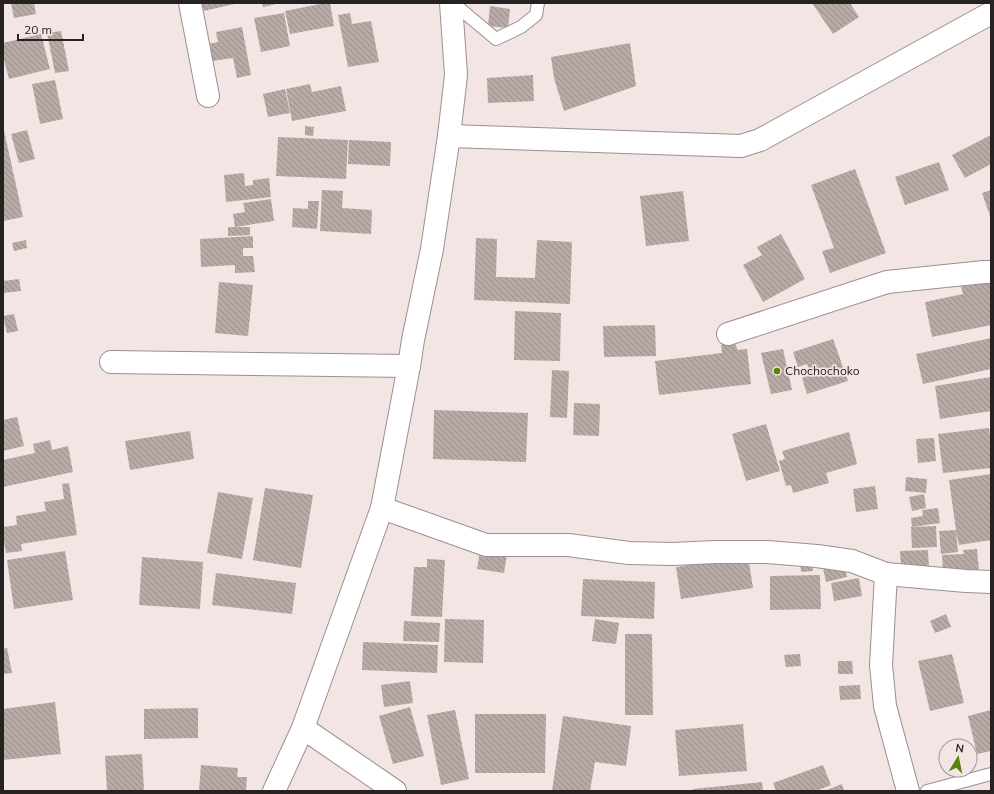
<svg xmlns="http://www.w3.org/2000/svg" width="994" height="794" viewBox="0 0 994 794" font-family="Mulish,sans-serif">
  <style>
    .building { fill: url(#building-back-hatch) }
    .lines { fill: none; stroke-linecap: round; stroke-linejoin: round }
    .lane-casing { stroke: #9d8f8f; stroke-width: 14 }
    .street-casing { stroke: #9d8f8f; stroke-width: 24 }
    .lane { stroke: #fff; stroke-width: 12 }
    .street { stroke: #fff; stroke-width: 22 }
    .poi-dot { fill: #59830d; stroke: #f4e5e5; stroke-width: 1.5 }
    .labels { text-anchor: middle; stroke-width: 3.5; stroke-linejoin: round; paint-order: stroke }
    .poi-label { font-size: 12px; fill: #272222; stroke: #f4e5e5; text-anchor: start }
  </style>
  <defs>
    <pattern id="building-back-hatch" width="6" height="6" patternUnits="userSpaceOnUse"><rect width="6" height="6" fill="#b8aba6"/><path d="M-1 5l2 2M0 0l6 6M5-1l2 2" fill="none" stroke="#968b87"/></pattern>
  </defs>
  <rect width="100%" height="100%" fill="#f4e5e5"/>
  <g class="building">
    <polygon points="11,3 34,3 36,14 14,18"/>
    <polygon points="202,3 234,3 234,4 204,11"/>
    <polygon points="262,3 276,3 276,4 263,7"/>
    <polygon points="325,3 330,3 334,26 290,34 285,11"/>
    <polygon points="812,3 850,3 859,17 833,34"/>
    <polygon points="490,6 510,9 508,28 488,26"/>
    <polygon points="284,13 290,46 261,52 254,18"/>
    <polygon points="350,13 352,24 371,21 379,62 348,67 338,15"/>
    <polygon points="242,27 251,75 237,78 233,58 212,61 208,44 218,42 216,32"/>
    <polygon points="61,31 69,71 55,73 47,33"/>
    <polygon points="41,34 50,69 9,79 3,56 3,43"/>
    <polygon points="630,43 636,86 564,111 554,78 551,57"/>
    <polygon points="533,75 534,101 488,103 487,78"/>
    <polygon points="55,80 63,119 40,124 32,84"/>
    <polygon points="310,84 312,92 341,86 346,111 292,121 286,89"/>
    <polygon points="285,89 290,113 268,117 263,94"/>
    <polygon points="3,126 23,217 3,221"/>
    <polygon points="305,126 314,127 313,136 305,135"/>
    <polygon points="27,130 35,159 19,163 11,134"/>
    <polygon points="991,135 991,164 965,178 952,155"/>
    <polygon points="278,137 348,140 346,179 276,176"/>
    <polygon points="349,140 391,142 390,166 348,164"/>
    <polygon points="939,162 949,190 905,205 895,177"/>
    <polygon points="855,169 886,253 830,273 822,251 834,248 811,185"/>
    <polygon points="244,173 245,186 253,185 253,180 269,178 271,197 226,202 224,175"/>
    <polygon points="322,190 343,191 342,208 372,210 371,234 320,231"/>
    <polygon points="991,190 991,219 982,193"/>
    <polygon points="683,191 689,241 646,246 640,196"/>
    <polygon points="271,199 274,221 235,227 233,214 245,212 243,203"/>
    <polygon points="308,201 319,201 317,229 292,227 293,208 308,209"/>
    <polygon points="228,227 250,227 250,235 228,236"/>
    <polygon points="781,234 805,279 763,302 743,265 762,255 757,247"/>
    <polygon points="253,236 253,248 243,248 243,256 253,256 255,272 235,273 235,265 201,267 200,239"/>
    <polygon points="476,238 497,239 496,277 535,278 537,240 572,242 570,304 474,300"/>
    <polygon points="26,240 27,248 14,251 12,243"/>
    <polygon points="991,277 991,325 932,337 925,302 963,294 960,283"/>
    <polygon points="19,279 21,291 3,293 3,281"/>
    <polygon points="219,282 253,285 248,336 215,333"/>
    <polygon points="515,311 561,313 560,361 514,360"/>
    <polygon points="14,314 18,331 7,333 3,316"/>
    <polygon points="655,325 656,356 604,357 603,326"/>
    <polygon points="991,338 991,369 923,384 916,354"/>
    <polygon points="833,339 848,381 807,394 802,378 811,375 807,364 798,367 793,352"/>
    <polygon points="735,344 738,350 747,349 751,384 659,395 655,361 722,353 721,345"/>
    <polygon points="783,349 792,390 771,394 761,353"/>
    <polygon points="552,370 569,371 567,418 550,417"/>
    <polygon points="991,377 991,411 940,419 935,386"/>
    <polygon points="574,403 600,404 599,436 573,435"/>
    <polygon points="434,410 528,413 526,462 433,459"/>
    <polygon points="17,417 24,446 3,451 3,420"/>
    <polygon points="766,424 780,471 746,481 732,434"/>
    <polygon points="989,428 991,445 991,468 943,473 938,434"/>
    <polygon points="190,431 194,459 130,470 125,441"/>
    <polygon points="849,432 857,464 826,473 829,483 793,493 791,485 786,486 779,461 785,459 782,451"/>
    <polygon points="934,438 936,461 918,463 916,439"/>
    <polygon points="50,440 52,450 68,446 73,472 3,487 3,460 35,453 33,444"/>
    <polygon points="991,474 991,502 990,502 991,510 991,540 959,545 956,532 958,552 941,554 939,531 956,530 949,480"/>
    <polygon points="906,477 927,479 926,493 905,491"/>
    <polygon points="69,483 77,535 21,544 22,551 6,553 3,536 3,527 17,525 16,516 46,511 44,502 64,499 62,484"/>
    <polygon points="875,486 878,509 856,512 853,489"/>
    <polygon points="265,488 313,495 301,568 253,560"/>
    <polygon points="218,492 253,498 242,559 207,553"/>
    <polygon points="924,494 926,508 912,511 909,497"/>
    <polygon points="938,508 940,523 912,527 911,518 923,516 922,510"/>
    <polygon points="936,526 937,547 912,548 911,527"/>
    <polygon points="977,549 979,571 943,572 942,555 964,554 963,550"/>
    <polygon points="928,550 929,568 901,569 900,551"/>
    <polygon points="65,551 73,600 14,609 7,560"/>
    <polygon points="480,551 507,555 504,573 477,569"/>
    <polygon points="748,556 753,588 681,599 676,567"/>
    <polygon points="142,557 203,562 200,609 139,605"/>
    <polygon points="427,559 445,560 442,617 411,616 414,567 427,567"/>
    <polygon points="812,559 813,571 801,572 800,560"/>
    <polygon points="844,563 847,577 826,582 823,568"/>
    <polygon points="216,573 296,583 292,614 212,605"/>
    <polygon points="820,575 821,609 770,610 770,576"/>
    <polygon points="859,578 862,596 834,601 831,583"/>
    <polygon points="583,579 655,582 654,619 581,616"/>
    <polygon points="946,614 951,627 935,633 930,621"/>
    <polygon points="445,619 484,620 483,663 444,662"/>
    <polygon points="595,619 619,623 616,644 592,641"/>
    <polygon points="404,621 440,623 439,642 403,641"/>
    <polygon points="625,634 652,634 653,715 625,715"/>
    <polygon points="363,642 438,645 437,673 362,670"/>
    <polygon points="7,648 12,673 3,674 3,649"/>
    <polygon points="800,654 801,666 786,667 784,655"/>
    <polygon points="952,654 964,703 930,711 918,661"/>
    <polygon points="838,661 852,661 853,674 838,674"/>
    <polygon points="410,681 413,703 384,707 381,685"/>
    <polygon points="860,685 861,699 840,700 839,686"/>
    <polygon points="55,702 61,754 3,760 3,709"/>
    <polygon points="410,707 424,756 393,764 379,716"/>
    <polygon points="198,708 198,738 144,739 144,709"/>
    <polygon points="455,710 469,779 441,785 427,715"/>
    <polygon points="991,710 991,751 977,754 968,716"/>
    <polygon points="475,714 546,714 545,773 475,773"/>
    <polygon points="563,716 631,726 626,766 595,762 590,791 552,791"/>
    <polygon points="743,724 747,771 679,776 675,730"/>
    <polygon points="142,754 144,791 107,791 105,756"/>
    <polygon points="201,765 238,768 237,777 247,777 246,791 199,791"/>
    <polygon points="823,765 831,785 816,791 776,791 773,783"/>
    <polygon points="762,782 763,791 693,791 693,789"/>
    <polygon points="842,784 844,791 824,791"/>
  </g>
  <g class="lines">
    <g class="lane-casing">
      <g id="lane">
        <polyline points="453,3 496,39 521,27 536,15 538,3"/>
        <polyline points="927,791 991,774"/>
      </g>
    </g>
    <g class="street-casing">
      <g id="street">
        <polyline points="190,3 208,96"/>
        <polyline points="449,136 741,146 760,140 991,13"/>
        <polyline points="728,334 887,282 984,272 991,272"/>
        <polyline points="111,362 409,366"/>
        <polyline points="382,508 486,545 568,545 629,553 672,554 716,552 767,552 817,556 852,561 886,574 966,581 991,582"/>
        <polyline points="886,574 881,665 885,706 908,791"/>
        <polyline points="303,728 395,791"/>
        <polyline points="274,791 303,728 382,508 409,366 413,340 432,249 449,136 456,75 451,3"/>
      </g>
    </g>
    <use href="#lane" class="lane"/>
    <use href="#street" class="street"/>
  </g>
  <circle class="poi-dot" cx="777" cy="371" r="4"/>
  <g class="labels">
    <g class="poi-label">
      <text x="785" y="375">Chochochoko</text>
    </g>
  </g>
  <rect width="994" height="794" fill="none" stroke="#272222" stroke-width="8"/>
  <g transform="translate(958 758) rotate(10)"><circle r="19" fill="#f4e5e5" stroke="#a29797"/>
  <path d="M0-3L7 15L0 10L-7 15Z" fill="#59830d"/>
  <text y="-6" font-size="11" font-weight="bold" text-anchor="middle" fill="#272222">N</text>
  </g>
  <path d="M18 34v6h65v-6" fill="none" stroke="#272222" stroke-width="2"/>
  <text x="24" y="34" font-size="12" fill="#272222" stroke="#f4e5e5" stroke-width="3" paint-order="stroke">20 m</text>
</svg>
